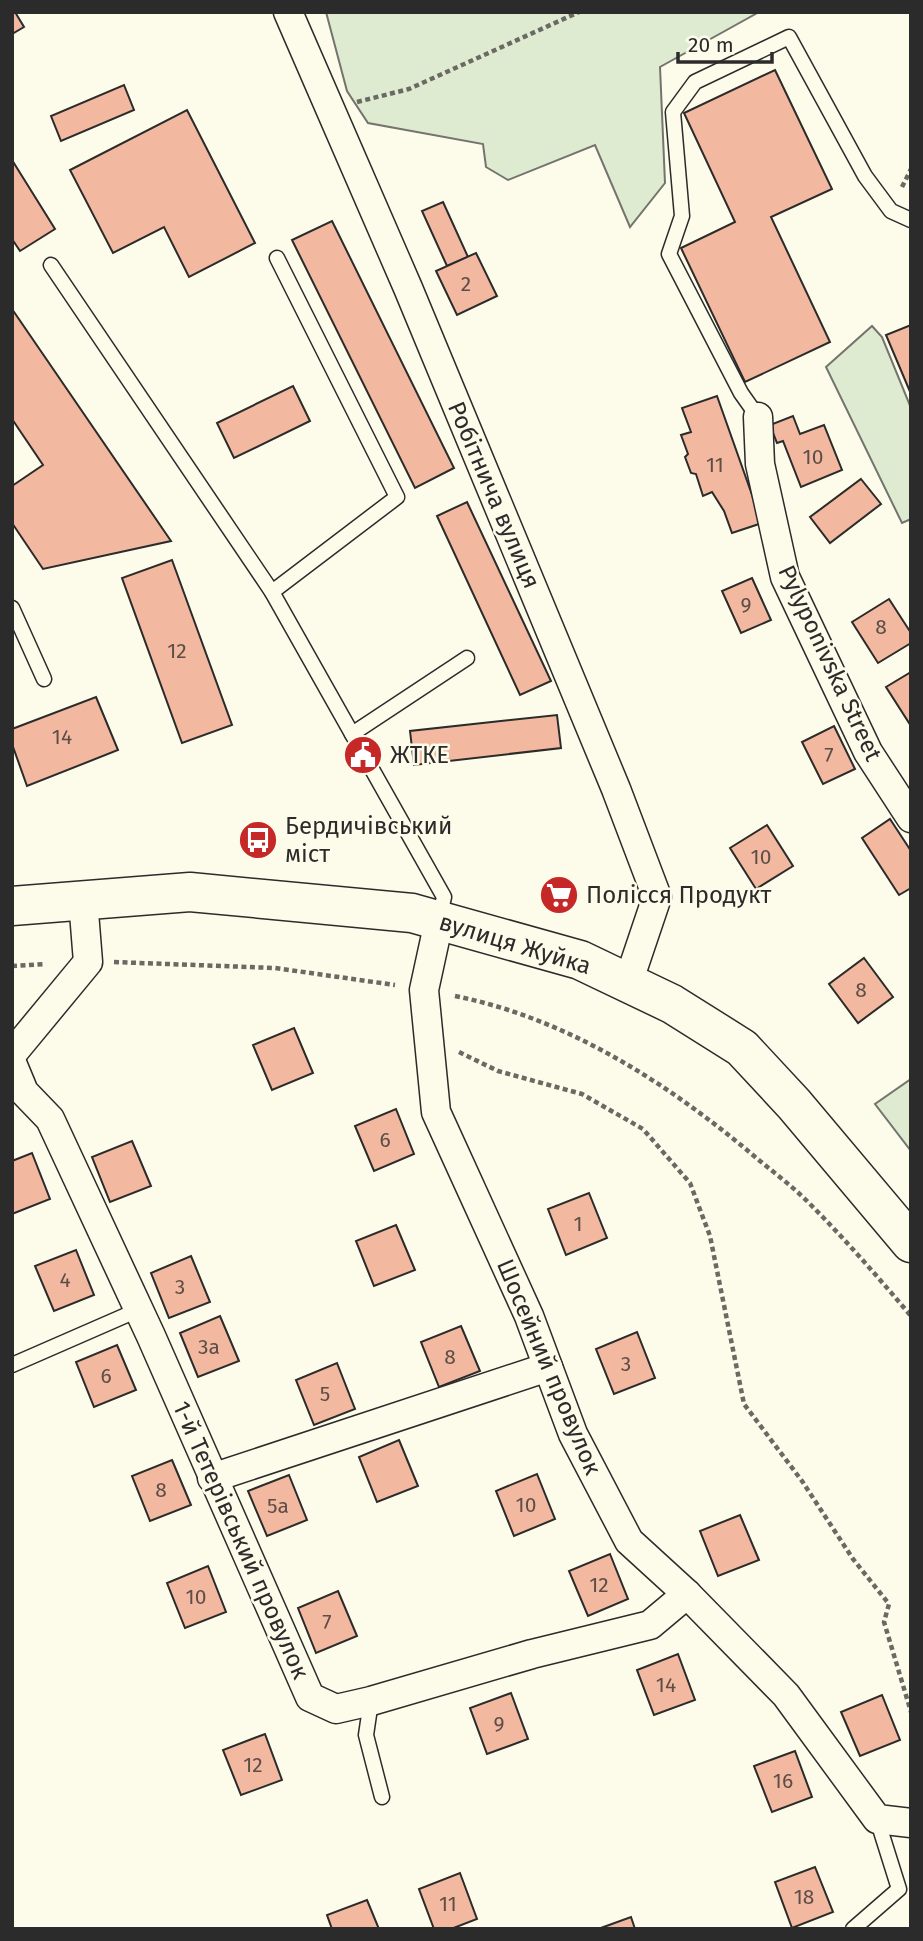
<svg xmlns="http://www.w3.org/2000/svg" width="923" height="1941" viewBox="0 0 923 1941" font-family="'Fira Sans',sans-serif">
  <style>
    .green { fill: #deebd1; stroke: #74746e; stroke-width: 2 }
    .building { fill: #f2b8a0; stroke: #2b2b2b; stroke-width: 2 }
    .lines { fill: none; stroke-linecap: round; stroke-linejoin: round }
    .lane-casing { stroke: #2b2b2b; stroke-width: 17 }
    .street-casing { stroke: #2b2b2b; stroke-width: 31 }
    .highway-casing { stroke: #2b2b2b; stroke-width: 41 }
    .path { stroke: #6a6964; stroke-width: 4.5; stroke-dasharray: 5 3.5; stroke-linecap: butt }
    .lane { stroke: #fdfbea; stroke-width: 14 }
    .street { stroke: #fdfbea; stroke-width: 28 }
    .highway { stroke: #fdfbea; stroke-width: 38 }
    .labels { text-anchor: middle; stroke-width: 5; stroke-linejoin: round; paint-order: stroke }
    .number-label { font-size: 21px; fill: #5d4e48 }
    .street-label { font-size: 24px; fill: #2b2b2b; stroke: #fdfbea }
    .poi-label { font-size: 24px; fill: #2b2b2b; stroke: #fdfbea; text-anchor: start }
  </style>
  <rect width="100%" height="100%" fill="#fdfbea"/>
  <g class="green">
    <polygon points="326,12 759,12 660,67 665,183 630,227 595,145 508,180 486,167 483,144 368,123 347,91"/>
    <polygon points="872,326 882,337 911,408 911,519 902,523 826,367"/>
    <polygon points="911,1079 911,1151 875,1104"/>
  </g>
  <g class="building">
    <polygon points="12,12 15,12 24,27 12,34"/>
    <polygon points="775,70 832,189 771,217 830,342 745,382 681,248 735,222 684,113"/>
    <polygon points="124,85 134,110 61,141 51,116"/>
    <polygon points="187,110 255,243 189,277 164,227 113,253 70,170"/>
    <polygon points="12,160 55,229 20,251 12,239"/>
    <polygon points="443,202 468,257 447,266 422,211"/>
    <polygon points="332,221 454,468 415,488 292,240"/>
    <polygon points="476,253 497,296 457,315 436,271"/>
    <polygon points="12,309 171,541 43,569 12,523 12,486 43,465 12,419"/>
    <polygon points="911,325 911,394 886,335"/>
    <polygon points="293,386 310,421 234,458 217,423"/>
    <polygon points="717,396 762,523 732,533 724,511 712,492 703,496 696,474 691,473 685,457 688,454 681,435 691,432 682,408"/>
    <polygon points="793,416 800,434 824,425 842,470 801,487 783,441 777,443 770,425"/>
    <polygon points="861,479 881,504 830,543 810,517"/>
    <polygon points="467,502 551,681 520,695 437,516"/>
    <polygon points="172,560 232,725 182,743 122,578"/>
    <polygon points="752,578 771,620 741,633 722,591"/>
    <polygon points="889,599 911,633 911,643 878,663 852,622"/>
    <polygon points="911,672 911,726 886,687"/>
    <polygon points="96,697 118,750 27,786 12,744 12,729"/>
    <polygon points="557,715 561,748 414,765 410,731"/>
    <polygon points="834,726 855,769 823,784 802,742"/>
    <polygon points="890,819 911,851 911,888 899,895 862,838"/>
    <polygon points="767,825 793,866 756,889 730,848"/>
    <polygon points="864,958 893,997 858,1023 829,984"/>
    <polygon points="294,1028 313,1073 272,1090 253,1045"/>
    <polygon points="396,1109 414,1154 374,1171 355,1126"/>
    <polygon points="132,1141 151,1186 110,1202 92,1157"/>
    <polygon points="32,1153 50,1199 12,1214 12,1161"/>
    <polygon points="589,1193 607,1238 566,1255 548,1209"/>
    <polygon points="396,1225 415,1270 374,1286 356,1241"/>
    <polygon points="76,1250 94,1295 54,1311 35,1266"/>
    <polygon points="191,1256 210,1302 169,1318 151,1273"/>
    <polygon points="220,1316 239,1361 198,1377 180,1333"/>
    <polygon points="461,1326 480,1371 439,1387 421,1342"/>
    <polygon points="637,1332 655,1378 614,1394 596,1349"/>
    <polygon points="117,1345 136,1390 94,1407 76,1362"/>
    <polygon points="337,1363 355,1409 314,1425 296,1380"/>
    <polygon points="399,1440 418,1486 377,1502 359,1457"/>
    <polygon points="172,1460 191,1505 150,1521 132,1476"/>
    <polygon points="537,1474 555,1519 514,1536 496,1491"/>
    <polygon points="289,1475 307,1520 267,1536 248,1491"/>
    <polygon points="740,1515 759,1560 718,1576 700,1531"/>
    <polygon points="610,1554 628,1599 588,1616 569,1571"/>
    <polygon points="208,1566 226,1612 185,1628 167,1583"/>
    <polygon points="338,1591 357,1636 316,1653 298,1608"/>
    <polygon points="678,1654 695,1700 654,1715 637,1670"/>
    <polygon points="511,1693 528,1739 487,1754 470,1708"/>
    <polygon points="882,1695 900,1740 860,1756 841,1712"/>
    <polygon points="265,1734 282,1780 241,1795 223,1750"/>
    <polygon points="795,1751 812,1797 772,1812 754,1766"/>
    <polygon points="815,1867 833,1912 792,1928 775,1882"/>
    <polygon points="460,1873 477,1919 451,1929 434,1929 419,1889"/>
    <polygon points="367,1900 379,1929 332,1929 327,1915"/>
    <polygon points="631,1917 635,1929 598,1929"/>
  </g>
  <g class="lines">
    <g class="lane-casing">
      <g id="lane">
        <polyline points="51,265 272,592 444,897 439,919"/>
        <polyline points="758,417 741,393 669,254 682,216 673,112 695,82 789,37 865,176 891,211 911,220"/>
        <polyline points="272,592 397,497 277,258"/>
        <polyline points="12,608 44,679"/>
        <polyline points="352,734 467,658"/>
        <polyline points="12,1365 138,1310"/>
        <polyline points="371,1701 366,1735 382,1797"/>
        <polyline points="853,1929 899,1889 877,1819"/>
      </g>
    </g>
    <g class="street-casing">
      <g id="street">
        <polyline points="288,12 408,288 616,789 657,897 628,983"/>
        <polyline points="758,417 760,464 785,577 868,752 911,818"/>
        <polyline points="439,921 424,990 436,1112 529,1316 573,1434 629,1541 687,1594 786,1695 877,1819 911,1823"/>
        <polyline points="12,1054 88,962 83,900"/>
        <polyline points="12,1063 24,1092 50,1119 151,1336 310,1697 336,1709 371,1701 532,1654 650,1625 687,1594"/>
        <polyline points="212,1478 548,1367"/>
      </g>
    </g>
    <g class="highway-casing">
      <polyline id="highway" points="12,906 190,892 412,913 580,960 672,1004 742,1048 794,1104 911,1243"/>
    </g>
    <g class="path">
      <polyline points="357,102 409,89 579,12"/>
      <polyline points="902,187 911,169"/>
      <polyline points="114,962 275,968 395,985"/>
      <polyline points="12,966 46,964"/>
      <path d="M455,996C570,1019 672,1086 760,1161C776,1174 793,1187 808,1202C844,1238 878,1277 911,1316"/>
      <polyline points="459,1052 498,1071 582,1094 643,1129 690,1183 710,1236 744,1404 802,1481 853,1559 889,1604 884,1622 911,1712"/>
    </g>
    <use href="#lane" class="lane"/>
    <use href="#street" class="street"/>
    <use href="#highway" class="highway"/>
  </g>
  <defs>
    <g id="civic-disc" transform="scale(2.0125)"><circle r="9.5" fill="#c62828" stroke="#fdfbea"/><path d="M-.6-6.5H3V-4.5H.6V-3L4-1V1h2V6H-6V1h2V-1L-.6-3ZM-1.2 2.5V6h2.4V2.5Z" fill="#fff"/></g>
    <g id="bus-disc" transform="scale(2.0125)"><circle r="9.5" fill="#c62828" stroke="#fdfbea"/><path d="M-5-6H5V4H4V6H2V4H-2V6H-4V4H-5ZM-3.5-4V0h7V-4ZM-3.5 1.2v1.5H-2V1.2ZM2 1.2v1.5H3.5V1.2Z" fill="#fff"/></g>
    <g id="supermarket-disc" transform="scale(2.0125)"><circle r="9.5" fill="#c62828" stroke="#fdfbea"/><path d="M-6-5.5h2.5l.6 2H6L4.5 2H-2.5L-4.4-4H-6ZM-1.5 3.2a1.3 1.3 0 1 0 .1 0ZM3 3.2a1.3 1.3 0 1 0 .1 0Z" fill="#fff"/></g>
  </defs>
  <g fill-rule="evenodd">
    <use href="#civic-disc" x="363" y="755"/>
    <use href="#bus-disc" x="258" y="840"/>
    <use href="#supermarket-disc" x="559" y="895"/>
  </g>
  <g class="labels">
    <g class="number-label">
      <text x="466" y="291">2</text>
      <text x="813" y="464">10</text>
      <text x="715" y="472">11</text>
      <text x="746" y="612">9</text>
      <text x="881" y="634">8</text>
      <text x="177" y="658">12</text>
      <text x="62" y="744">14</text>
      <text x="829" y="762">7</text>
      <text x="761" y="864">10</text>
      <text x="861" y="997">8</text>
      <text x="385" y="1147">6</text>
      <text x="578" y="1231">1</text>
      <text x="65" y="1287">4</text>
      <text x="180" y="1294">3</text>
      <text x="209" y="1354">3а</text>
      <text x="450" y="1364">8</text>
      <text x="626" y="1371">3</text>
      <text x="106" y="1383">6</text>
      <text x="325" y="1401">5</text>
      <text x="161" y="1497">8</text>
      <text x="526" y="1512">10</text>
      <text x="278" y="1513">5а</text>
      <text x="599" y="1592">12</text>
      <text x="196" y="1604">10</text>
      <text x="327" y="1629">7</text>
      <text x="666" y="1692">14</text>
      <text x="499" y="1731">9</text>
      <text x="253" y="1772">12</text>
      <text x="783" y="1788">16</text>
      <text x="804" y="1904">18</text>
      <text x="448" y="1911">11</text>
    </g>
    <g class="street-label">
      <text transform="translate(494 495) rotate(67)" y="8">Робітнича вулиця</text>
      <text transform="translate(830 663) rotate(65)" y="8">Pylyponivska Street</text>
      <text transform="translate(515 944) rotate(17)" y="8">вулиця Жуйка</text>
      <text transform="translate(549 1367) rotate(67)" y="8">Шосейний провулок</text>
      <text transform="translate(241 1540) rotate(66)" y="8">1-й Тетерівський провулок</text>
    </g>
    <g class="poi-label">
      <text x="390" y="763">ЖТКЕ</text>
      <text x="285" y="834">Бердичівський<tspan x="285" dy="28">міст</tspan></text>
      <text x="586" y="903">Полісся Продукт</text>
    </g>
  </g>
  <rect width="923" height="1941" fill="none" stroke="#2b2b2b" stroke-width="28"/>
  <path d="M678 52v10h94v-10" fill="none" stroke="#2b2b2b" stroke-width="3.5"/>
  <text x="688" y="52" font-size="21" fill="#2b2b2b" stroke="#fdfbea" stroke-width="5" paint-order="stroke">20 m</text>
</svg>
